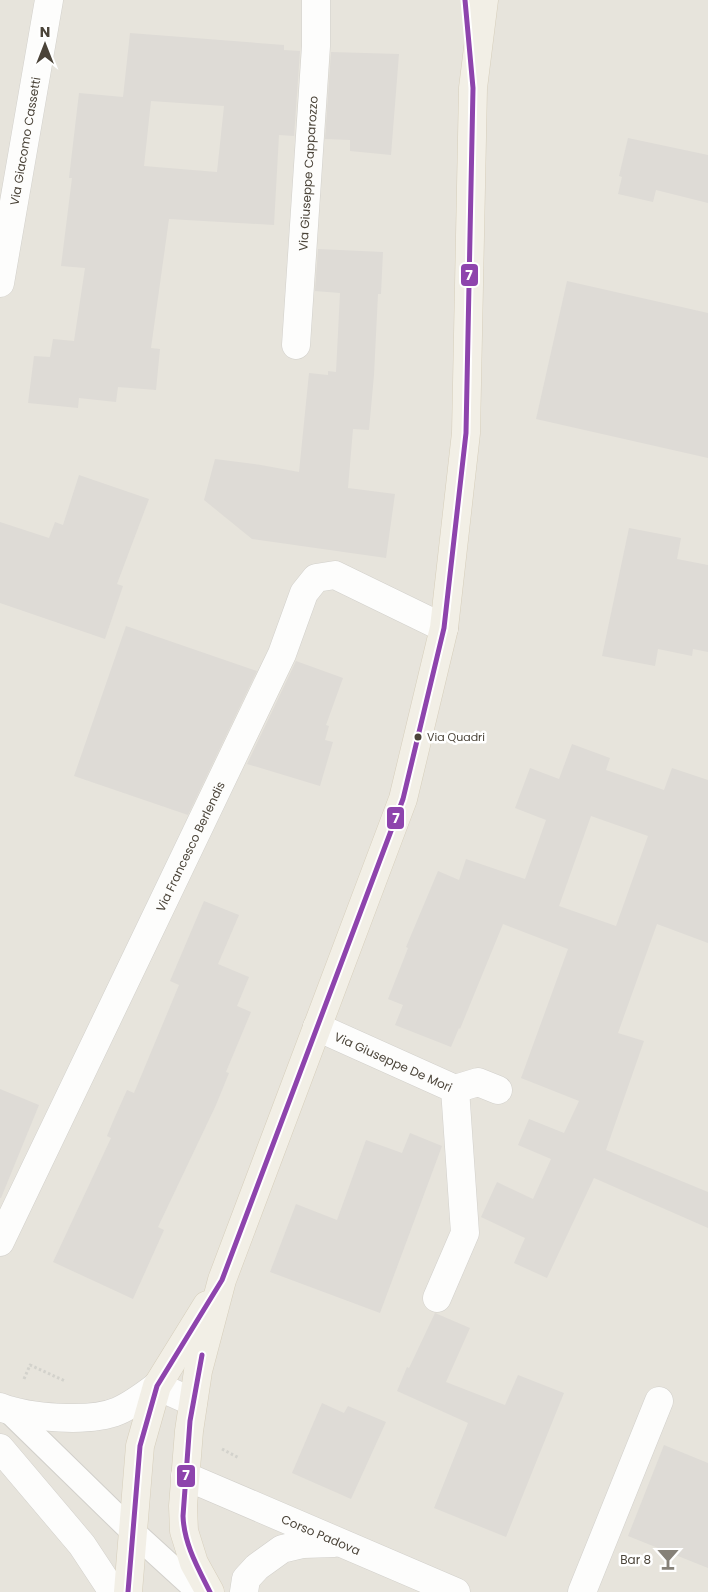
<svg xmlns="http://www.w3.org/2000/svg" width="708" height="1592" viewBox="0 0 708 1592" font-family="Poppins,sans-serif">
	<style>
		.residential { fill: #e7e4dc }
		.building { fill: #dedbd6; fill-rule: evenodd }
		.lines { fill: none; stroke-linecap: round; stroke-linejoin: round }
		.service-casing { stroke: #d2d0cb; stroke-width: 26 }
		.pedestrian-casing { stroke: #d2d0cb; stroke-width: 29 }
		.minor-casing { stroke: #d2d0cb; stroke-width: 29 }
		.tertiary-casing { stroke: #d2d0cb; stroke-width: 29 }
		.primary-casing { stroke: #d6cebb; stroke-width: 29 }
		.path { stroke: #d3d2cc; stroke-width: 3; stroke-dasharray: 2.5 2.5; stroke-linecap: butt }
		.service { stroke: #fdfdfc; stroke-width: 24 }
		.pedestrian { stroke: #fdfdfc; stroke-width: 28 }
		.minor { stroke: #fdfdfc; stroke-width: 28 }
		.tertiary { stroke: #fdfdfc; stroke-width: 28 }
		.primary { stroke: #f2efe6; stroke-width: 28 }
		.bus-1-casing { stroke: #fff; stroke-width: 9 }
		.bus-1 { stroke: #8e44ad; stroke-width: 5 }
		.bus-dot { fill: #4b4439; stroke: #fff; stroke-width: 2 }
		.labels { text-anchor: middle; dominant-baseline: central; stroke-width: 5; stroke-linejoin: round; paint-order: stroke }
		.bus-label { font-size: 11px; fill: #4b4439; stroke: #fff; text-anchor: start }
		.street-label { font-size: 12px; fill: #4b4439; stroke: #fff }
		.poi-label { font-size: 12px; fill: #4b4439; stroke: #fff; text-anchor: end }
		.line-badge { stroke: #fff; stroke-width: 2 }
		.badge-label { font-size: 14px; text-anchor: middle; font-weight: bold; fill: #fff }
	</style>
	<rect width="100%" height="100%" fill="#f4f2ee"/>
	<!-- residential -->
	<rect class="residential" x="0" y="0" width="708" height="1592"/>
	<!-- building -->
	<g class="building">
		<path d="M130,33L284,45V50L300,51L294,136L279,135L274,225L169,219L151,348L160,349L156,390L118,387L116,402L79,398L78,408L28,403L34,356L50,357L53,339L74,341L85,268L61,266L72,178H69L79,93L123,97ZM151,101L224,106L217,172L144,166Z"/>
		<polygon points="331,52 399,54 391,155 350,151 350,140 325,139"/>
		<polygon points="628,138 708,155 708,203 656,190 653,202 618,194 622,177 619,176"/>
		<polygon points="318,249 383,252 381,294 378,294 374,375 369,430 353,429 348,488 395,494 386,558 252,539 204,500 215,459 261,465 299,472 309,373 328,375 328,371 336,372 340,293 315,291"/>
		<polygon points="567,281 708,313 708,458 536,419"/>
		<polygon points="79,475 149,499 117,584 123,586 105,639 0,603 0,522 49,538 55,522 63,525"/>
		<polygon points="629,528 681,538 677,559 708,565 708,652 693,649 692,656 658,649 655,666 602,656"/>
		<polygon points="126,626 257,671 188,815 74,776"/>
		<polygon points="296,661 343,678 326,725 329,726 325,740 333,742 320,786 247,764"/>
		<path d="M572,744L610,758L606,770L664,790L672,768L708,780V943L657,924L618,1033L644,1041L606,1150L708,1192V1228L594,1178L547,1278L514,1263L525,1238L481,1217L497,1182L533,1199L551,1159L518,1145L529,1119L564,1133L579,1101L521,1078L568,949L503,924L460,1029L459,1028L451,1047L395,1025L403,1005L388,999L408,948L406,947L438,871L459,880L466,859L525,879L546,820L515,808L530,768L559,779ZM591,816L648,836L616,926L559,906Z"/>
		<polygon points="204,901 239,915 218,964 249,977 237,1006 251,1012 226,1072 229,1073 216,1105 158,1227 164,1230 133,1299 53,1262 111,1138 107,1136 114,1119 127,1090 134,1093 179,985 170,981"/>
		<polygon points="0,1089 39,1105 1,1198 0,1198"/>
		<polygon points="410,1133 442,1146 380,1313 270,1272 296,1204 337,1220 366,1140 402,1153"/>
		<polygon points="435,1313 470,1328 446,1382 505,1405 518,1375 564,1393 506,1537 434,1508 468,1423 397,1391 407,1367 409,1368"/>
		<polygon points="322,1403 344,1413 348,1406 386,1422 351,1499 292,1473"/>
		<polygon points="664,1445 708,1463 708,1568 628,1536"/>
	</g>
	<g class="lines">
		<defs>
			<polyline id="service" points="9,1411 132,1531 199,1592"/>
			<polyline id="pedestrian" points="157,1386 193,1402"/>
			<g id="minor">
				<path id="s1" d="M0,283L49,0"/>
				<path id="s2" d="M296,345L316,46V0"/>
				<path id="s3" d="M317,1027L455,1089L478,1082L498,1090"/>
				<path id="s4" d="M0,1242L282,654L304,593L316,578L335,575L444,628"/>
				<polyline points="437,1298 465,1233 455,1089"/>
				<path id="s5" d="M185,1476L456,1592"/>
				<polyline points="244,1592 246,1579 257,1567 282,1549 303,1544 334,1543"/>
				<polyline points="582,1592 659,1401"/>
			</g>
			<g id="tertiary">
				<path d="M0,1407C28,1418 90,1423 118,1411C132,1405 145,1395 157,1386"/>
				<polyline points="0,1448 82,1545 113,1592"/>
			</g>
			<g id="primary">
				<polyline points="128,1592 140,1446 157,1386 207,1305"/>
				<polyline points="210,1592 194,1563 184,1531 183,1506 189,1431 198,1371 222,1280 403,799 444,628 466,433 473,88 484,0"/>
			</g>
		</defs>
		<!-- service casing -->
		<use href="#service" class="service-casing"/>
		<!-- pedestrian casing -->
		<use href="#pedestrian" class="pedestrian-casing"/>
		<!-- minor casing -->
		<use href="#minor" class="minor-casing"/>
		<!-- tertiary casing -->
		<use href="#tertiary" class="tertiary-casing"/>
		<!-- primary casing -->
		<use href="#primary" class="primary-casing"/>
		<!-- path -->
		<g class="path">
			<polyline points="24,1379 30,1365 65,1381"/>
			<polyline points="222,1449 239,1458"/>
		</g>
		<!-- service -->
		<use href="#service" class="service"/>
		<!-- pedestrian -->
		<use href="#pedestrian" class="pedestrian"/>
		<!-- minor -->
		<use href="#minor" class="minor"/>
		<!-- tertiary -->
		<use href="#tertiary" class="tertiary"/>
		<!-- primary -->
		<use href="#primary" class="primary"/>
		<defs>
			<g id="bus-1">
				<path d="M202,1355L190,1421L183,1516C184,1544 198,1568 210,1592"/>
				<polyline points="128,1592 140,1446 157,1386 222,1280 403,799 444,628 466,433 473,88 465,0"/>
			</g>
		</defs>
		<!-- bus-1 casing -->
		<use href="#bus-1" class="bus-1-casing"/>
		<!-- bus-1 -->
		<use href="#bus-1" class="bus-1"/>
	</g>
	<!-- icons -->
	<defs>
		<symbol id="bar-bare" viewBox="-9 -9 18 18"><path d="M-6-5H6L.8 .8V4.5H3.5V6h-7V4.5H-.8V.8Z" fill="#868178" stroke="#fff" stroke-width="2.5" paint-order="stroke"/></symbol>
	</defs>
	<g fill-rule="evenodd">
		<use href="#bar-bare" x="652" y="1543" width="32" height="32"/>
	</g>
	<!-- markers -->
	<circle class="bus-dot" cx="418" cy="737" r="4.5"/>
	<g class="labels">
		<!-- bus labels -->
		<g class="bus-label">
			<text x="427" y="737">Via Quadri</text>
		</g>
		<!-- street labels -->
		<g class="street-label">
			<text stroke="none"><textPath href="#s1" startOffset="144">Via Giacomo Cassetti</textPath></text>
			<text stroke="none"><textPath href="#s2" startOffset="172">Via Giuseppe Capparozzo</textPath></text>
			<text stroke="none"><textPath href="#s4" startOffset="439">Via Francesco Berlendis</textPath></text>
			<text stroke="none"><textPath href="#s3" startOffset="84">Via Giuseppe De Mori</textPath></text>
			<text stroke="none"><textPath href="#s5" startOffset="148">Corso Padova</textPath></text>
		</g>
		<!-- poi labels -->
		<g class="poi-label">
			<text x="651" y="1559">Bar 8</text>
		</g>
	</g>
	<g class="line-badge">
		<rect x="460" y="263" width="19" height="24" rx="5" fill="#8e44ad"/>
		<rect x="386" y="806" width="19" height="24" rx="5" fill="#8e44ad"/>
		<rect x="176" y="1464" width="20" height="24" rx="5" fill="#8e44ad"/>
	</g>
	<g class="badge-label">
		<text x="469" y="280">7</text>
		<text x="396" y="823">7</text>
		<text x="186" y="1480">7</text>
	</g>
	<!-- north arrow -->
	<g transform="translate(45 45)" stroke="#ffffff" stroke-width="4" paint-order="stroke">
	<path d="M0-4L9 19L0 12L-9 19Z" fill="#4b4439"/>
	<text y="-8" font-size="14" font-weight="bold" text-anchor="middle" fill="#4b4439">N</text>
	</g>
</svg>
